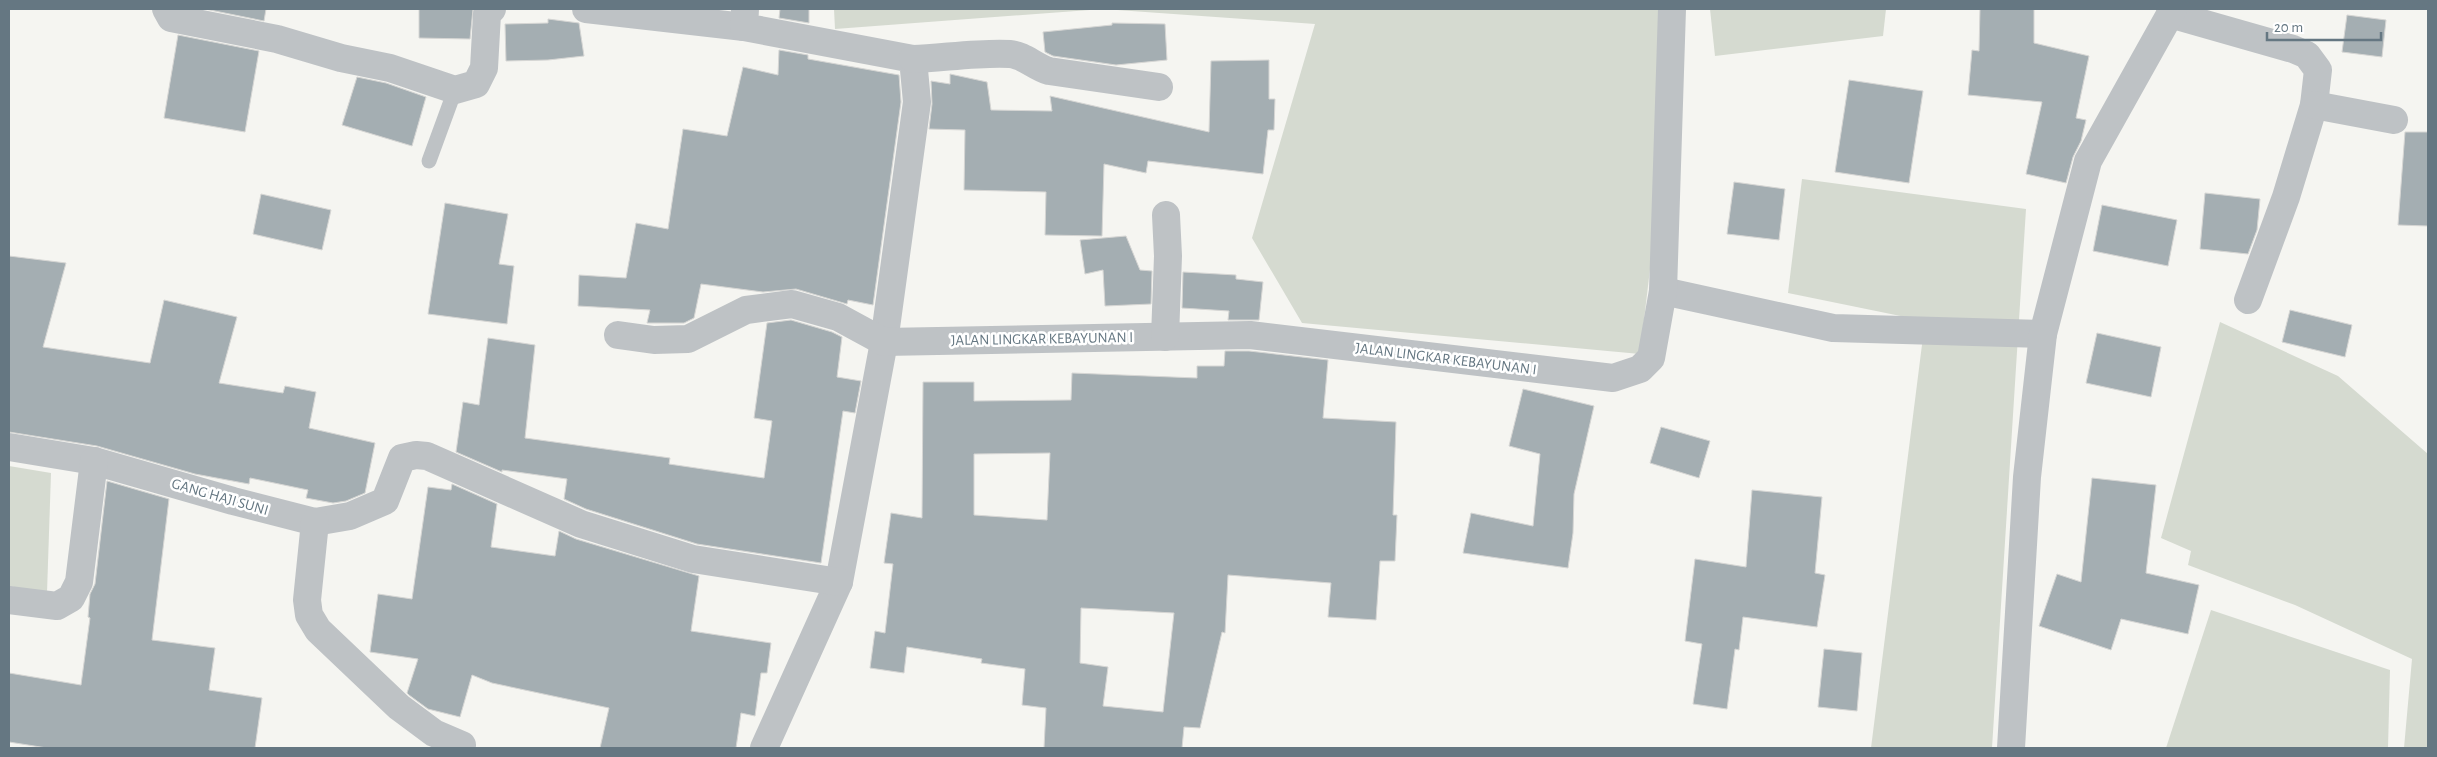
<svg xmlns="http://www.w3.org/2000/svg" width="2437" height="757" viewBox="0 0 2437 757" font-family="'Alegreya Sans',sans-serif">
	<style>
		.green { fill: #d5dad0 }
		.building { fill: #a4aeb2; stroke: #d6d6d4; fill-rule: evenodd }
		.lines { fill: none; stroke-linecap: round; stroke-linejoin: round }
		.service { stroke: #bec2c5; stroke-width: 15 }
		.minor { stroke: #bec2c5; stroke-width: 28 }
		.labels { text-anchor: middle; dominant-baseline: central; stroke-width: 5; stroke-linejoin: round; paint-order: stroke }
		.street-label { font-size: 15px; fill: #657782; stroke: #fff }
	</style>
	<rect width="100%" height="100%" fill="#f5f5f1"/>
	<!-- green -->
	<g class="green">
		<polygon points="834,9 1663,9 1666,133 1640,354 1302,323 1252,238 1315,24 1103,9 835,29"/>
		<polygon points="1710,9 1886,9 1883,36 1715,56"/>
		<polygon points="1802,179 2026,209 1992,748 1871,748 1925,321 1788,293"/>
		<polygon points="2220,322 2338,376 2428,454 2428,748 2404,748 2412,659 2295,605 2188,565 2191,551 2161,538"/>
		<polygon points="9,466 51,473 47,593 9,586"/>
		<polygon points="2211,610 2390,670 2388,748 2166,748"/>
	</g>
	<!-- building -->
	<g class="building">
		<polygon points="205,9 266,9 264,21"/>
		<polygon points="419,9 473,9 470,39 419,38"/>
		<polygon points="780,9 809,9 809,23 779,18"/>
		<polygon points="1980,9 2034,9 2034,43 2089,56 2076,118 2086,120 2081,141 2073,157 2066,183 2026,174 2042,102 1968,95 1972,50 1979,51"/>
		<polygon points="2347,15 2386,20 2382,57 2342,52"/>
		<polygon points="548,19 579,23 584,56 548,60 506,61 505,24 548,23"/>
		<polygon points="1112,23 1165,24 1167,60 1116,65 1053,56 1045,52 1043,32 1112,25"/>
		<polygon points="178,35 259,51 245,132 164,118"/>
		<polygon points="779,50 808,55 808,59 899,75 901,102 873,305 848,300 847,304 796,289 763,292 701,284 694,318 684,323 647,323 650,310 578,306 579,275 626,278 636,223 668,229 683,129 727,136 743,67 778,75"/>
		<polygon points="1269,60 1269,99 1275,99 1274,130 1268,130 1263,174 1148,161 1146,173 1104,164 1102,236 1045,235 1046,192 964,190 965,130 929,129 932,104 931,81 950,84 950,74 987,82 991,110 1052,111 1050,96 1209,132 1211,61"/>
		<polygon points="357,77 386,83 426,97 412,146 342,125"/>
		<polygon points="1849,80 1923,91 1909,183 1835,172"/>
		<polygon points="2405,132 2428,132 2428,226 2398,225"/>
		<polygon points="1734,182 1785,189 1779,240 1727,234"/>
		<polygon points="2205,193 2260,199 2257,230 2248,254 2200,249"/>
		<polygon points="261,194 331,210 322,250 253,234"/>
		<polygon points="445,203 508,214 499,264 514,266 507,324 428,314"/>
		<polygon points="2102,205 2177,220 2168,266 2093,251"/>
		<polygon points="1126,236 1140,270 1152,271 1151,304 1105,306 1103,270 1085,274 1080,240"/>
		<polygon points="9,256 66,263 43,347 150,363 164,300 237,317 219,383 283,393 285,386 316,392 309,428 375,443 365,493 346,501 333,503 306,498 308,490 250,478 249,484 195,474 97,446 9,432"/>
		<polygon points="1183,272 1236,275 1236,279 1263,282 1259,320 1228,320 1229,311 1182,308"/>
		<polygon points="2290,310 2352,325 2345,357 2282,342"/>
		<polygon points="791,320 832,332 842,337 837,377 861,381 855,413 843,411 821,563 697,544 586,509 564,499 567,479 502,470 502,472 456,452 463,402 479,405 488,338 535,345 525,438 670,458 669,464 764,478 772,421 754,418 767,323"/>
		<polygon points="2097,333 2161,347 2151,397 2086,383"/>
		<path d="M1225,351H1249L1328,360L1323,418L1396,422L1393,515H1397L1395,561H1380L1376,620L1328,617L1331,583L1228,575L1225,633L1222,632L1200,728L1184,727L1182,748H1044L1046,708L1022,705L1025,669L981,663L982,659L907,647L904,673L870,668L875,631L885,633L893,564L884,563L891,513L922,518L923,382H974V401L1071,400L1072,373L1197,378V366H1224ZM1050,453L1047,520L974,515V454ZM1081,608L1174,613L1163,712L1103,706L1108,667L1080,663Z"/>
		<polygon points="1523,389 1594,406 1574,494 1573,533 1568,568 1463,553 1471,513 1533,526 1540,454 1509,446"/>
		<polygon points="1661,427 1710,441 1699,478 1650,463"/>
		<polygon points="2092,478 2156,485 2146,573 2199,585 2188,634 2121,619 2111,650 2039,626 2057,574 2081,582"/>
		<polygon points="107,481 169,499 152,640 215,648 209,690 262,698 255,748 47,748 9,742 9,673 81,685 90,618 88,617 90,594 95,584"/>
		<polygon points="452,484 497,504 491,547 555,556 559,531 576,539 699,576 691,631 771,643 767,673 761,673 755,716 741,713 736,748 600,748 609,708 492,683 472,675 460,717 428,709 409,695 407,693 418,659 370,652 378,594 412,599 428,487 451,490"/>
		<polygon points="1752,490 1822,497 1815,573 1825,575 1817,627 1743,617 1739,650 1735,649 1727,709 1693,704 1702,644 1685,641 1695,559 1746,567"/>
		<polygon points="1824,649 1862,653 1857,711 1818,707"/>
	</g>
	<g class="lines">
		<!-- service -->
		<polyline class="service" points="429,161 455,90"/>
		<!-- minor -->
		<g class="minor">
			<polyline points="166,9 171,18 277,39 341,58 390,68 455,90 476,84 484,68 487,14 492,9"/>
			<polyline points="586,9 744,27"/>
			<polyline points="745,9 744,27 913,59 917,102 884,342 839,582 764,748"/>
			<polyline points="2170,14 2293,49 2307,55 2318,70 2314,105 2286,197 2248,300"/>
			<path d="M913,59C942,58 982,52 1010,54C1024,55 1035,67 1049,71L1159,87"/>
			<polyline points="2314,105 2394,120"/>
			<polyline points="1663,291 1833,328 2043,334"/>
			<polyline points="618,335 654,340 688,339 746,310 792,304 838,317 884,342 1250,335 1613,378 1640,369 1651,358 1663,291 1672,9"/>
			<polyline points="1165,337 1168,256 1166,215"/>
			<polyline points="9,447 94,461 233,501 315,522 350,516 385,501 402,458 416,455 427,456 581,524 693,559 839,582"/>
			<polyline points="315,522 307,600 309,615 318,630 399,707 434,733 462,745"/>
			<polyline points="9,600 57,606 71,598 79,582 94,461"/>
			<polyline points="2011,748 2027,477 2043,334 2088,161 2173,9"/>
		</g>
	</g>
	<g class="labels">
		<!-- street labels -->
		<g class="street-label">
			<text transform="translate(1042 339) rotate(-1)">JALAN LINGKAR KEBAYUNAN I</text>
			<text transform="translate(1446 359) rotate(7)">JALAN LINGKAR KEBAYUNAN I</text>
			<text transform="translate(220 497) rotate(16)">GANG HAJI SUNI</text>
		</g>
	</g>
	<!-- border -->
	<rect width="2437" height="757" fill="none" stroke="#657782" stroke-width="20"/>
	<!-- scale -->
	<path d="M2267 32v8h114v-8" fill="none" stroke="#657782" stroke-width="2.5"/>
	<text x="2274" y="32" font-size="15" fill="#657782" stroke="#ffffff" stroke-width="4" paint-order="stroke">20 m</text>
</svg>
